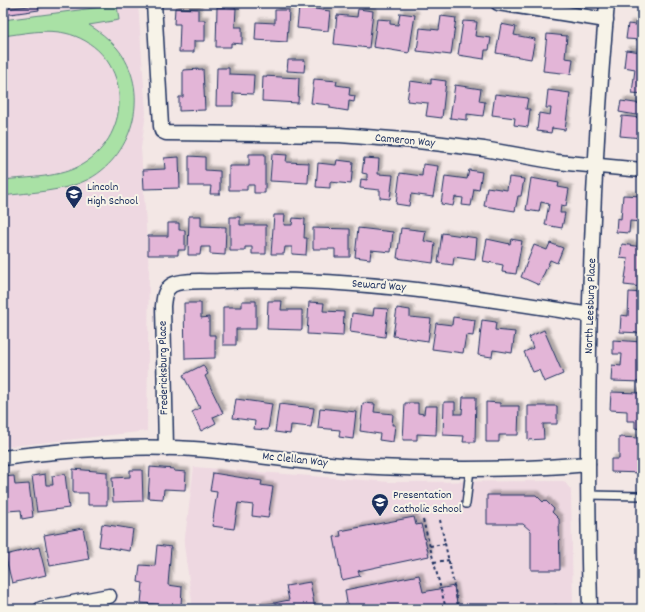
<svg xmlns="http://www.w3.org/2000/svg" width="645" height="612" viewBox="0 0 645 612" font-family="Dekko,sans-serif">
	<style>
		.built { fill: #eed8e1 }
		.green { fill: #a9e1a5; stroke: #628882 }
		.building { fill: #e3b5d7; stroke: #1b2f5e; filter: url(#shadow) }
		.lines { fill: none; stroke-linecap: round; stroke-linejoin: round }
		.service-casing { stroke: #1b2f5e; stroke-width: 10 }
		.minor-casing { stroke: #1b2f5e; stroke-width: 17 }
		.path { stroke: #1b2f5e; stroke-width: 2; stroke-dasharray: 3 3; stroke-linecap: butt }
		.service { stroke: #f7f3e8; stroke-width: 7 }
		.minor { stroke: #f7f3e8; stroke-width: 14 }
		.labels { text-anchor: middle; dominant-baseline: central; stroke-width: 4; stroke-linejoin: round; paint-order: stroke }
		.street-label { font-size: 12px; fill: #1b2f5e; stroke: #f7f3e8 }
		.poi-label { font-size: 12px; fill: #1b2f5e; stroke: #f7f3e8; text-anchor: start }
	</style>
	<defs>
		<filter id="shadow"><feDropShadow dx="3.5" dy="-3.5" stdDeviation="1" flood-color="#0004"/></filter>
	</defs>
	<rect width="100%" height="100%" fill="#f3e7e5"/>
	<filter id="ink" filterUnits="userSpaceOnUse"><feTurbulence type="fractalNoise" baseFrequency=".025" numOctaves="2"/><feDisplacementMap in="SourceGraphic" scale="8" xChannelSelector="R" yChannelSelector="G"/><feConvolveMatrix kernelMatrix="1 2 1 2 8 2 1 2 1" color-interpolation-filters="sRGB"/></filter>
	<g filter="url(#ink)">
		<!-- built -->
		<g class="built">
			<polygon points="3,3 138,3 146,113 141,148 149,271 147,431 3,447"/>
			<polygon points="194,467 390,482 564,481 571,490 573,609 193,609 184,545"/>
		</g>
		<!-- green -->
		<path class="green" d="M117,5L119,20L89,25C99,31 109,39 117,48C151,89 135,154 89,179C64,192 31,192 3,196V180C28,177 61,178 83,164C133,134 132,58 75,36C51,27 27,33 3,36V20Z"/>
		<!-- building -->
		<g class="building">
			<polygon points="639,3 642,3 642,40 626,39 628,24 636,25"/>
			<polygon points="38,5 39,10 3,15 3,9"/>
			<polygon points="217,7 236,8 235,27 242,27 242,44 231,43 231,47 216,47"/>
			<polygon points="299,7 330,11 328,31 297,28"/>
			<polygon points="175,8 198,9 198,20 205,20 205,41 194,41 194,52 179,52 180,24 174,24"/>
			<polygon points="358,9 373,11 369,48 334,44 337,15 357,17"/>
			<polygon points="275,10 289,10 287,42 255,40 256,22 275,23"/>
			<polygon points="400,13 415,15 409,53 373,47 377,19 390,20 390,24 398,25"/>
			<polygon points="441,16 456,18 451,55 417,51 420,28 439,30"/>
			<polygon points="463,21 477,22 475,36 491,38 489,50 485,50 484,59 458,55"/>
			<polygon points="501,24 516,27 514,35 535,39 531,59 496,53"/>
			<polygon points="547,34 567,36 565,58 573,59 571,74 543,71"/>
			<polygon points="626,50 642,52 642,94 632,93 635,69 624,67"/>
			<polygon points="288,60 305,60 304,72 287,71"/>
			<polygon points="217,68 229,68 229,74 254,75 253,94 233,93 233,106 216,106"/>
			<polygon points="203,69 205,110 179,111 179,97 183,97 183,70"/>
			<polygon points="263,76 299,78 298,103 262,101"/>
			<polygon points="314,79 337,81 336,85 350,87 349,95 355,96 354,102 349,101 348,111 330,108 330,105 311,103"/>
			<polygon points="431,79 446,81 442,118 426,116 428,103 407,101 410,81 431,84"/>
			<polygon points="455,85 481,89 479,101 485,102 483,116 467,114 467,120 450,118"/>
			<polygon points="548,90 570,93 565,130 552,128 551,133 537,131 539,113 550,115 551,108 546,108"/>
			<polygon points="495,94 528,98 526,109 530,109 528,127 514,125 515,118 492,115"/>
			<polygon points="621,101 642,104 642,116 619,112"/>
			<polygon points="622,116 642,118 642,138 620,136"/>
			<polygon points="249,154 265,154 265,193 254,193 254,185 247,185 247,190 229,190 229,166 249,166"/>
			<polygon points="272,154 287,155 286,162 309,163 308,183 270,181"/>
			<polygon points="189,156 205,157 205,170 220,171 220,194 210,194 211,186 189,186"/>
			<polygon points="179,157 180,188 144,189 143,170 165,169 164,158"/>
			<polygon points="364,158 379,159 378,174 393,175 390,199 380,198 380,190 360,188 361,179 367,180 367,174 362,173"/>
			<polygon points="337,160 353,162 351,184 330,182 330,188 316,187 318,163 336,165"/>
			<polygon points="423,164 438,166 433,197 411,194 409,206 396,204 400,173 422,176"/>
			<polygon points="469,170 482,172 479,190 474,189 471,206 462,205 463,198 455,197 453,206 441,204 445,176 467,179"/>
			<polygon points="509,177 524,179 521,196 518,196 515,211 484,206 487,187 507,190"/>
			<polygon points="531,178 559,183 558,187 569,189 566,206 561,205 560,213 565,213 562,228 545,225 549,204 541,202 539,212 526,210"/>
			<polygon points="623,195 642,196 642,225 641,222 630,221 629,233 616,232 617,218 621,219"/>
			<polygon points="274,215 285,215 284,225 292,225 293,218 305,219 304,238 307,238 306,255 292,254 292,247 285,247 284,254 271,254"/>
			<polygon points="189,216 201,216 201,226 226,227 225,255 210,254 210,247 201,247 200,255 188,255"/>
			<polygon points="230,217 240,217 240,225 266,225 266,254 252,254 252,247 245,247 245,251 230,251"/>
			<polygon points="168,223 179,223 179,230 185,230 185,250 178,250 178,255 148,255 148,236 168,236"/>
			<polygon points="313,228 350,229 350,257 335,257 335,249 313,249"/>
			<polygon points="358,228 393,232 391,252 371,250 370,259 355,257"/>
			<polygon points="401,228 426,231 424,241 435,243 433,263 397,258"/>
			<polygon points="442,233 477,238 475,260 454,257 453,265 438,263"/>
			<polygon points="487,239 510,244 511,239 522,241 516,274 502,272 503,265 483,261"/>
			<polygon points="550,243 563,248 557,263 550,260 539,285 521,277 534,245 547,250"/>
			<polygon points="622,244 642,247 642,287 624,285 628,259 620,258"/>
			<polygon points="629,292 642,293 642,333 620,332 621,315 628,316"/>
			<polygon points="242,301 256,301 256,329 236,329 236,345 223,345 223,307 242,307"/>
			<polygon points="268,301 282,301 281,310 302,310 302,330 267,329"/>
			<polygon points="309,302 324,303 323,311 344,312 343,336 307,334"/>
			<polygon points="184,303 201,303 201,318 209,317 209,335 215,335 215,358 185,359"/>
			<polygon points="374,308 388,309 385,337 350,332 352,313 373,316"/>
			<polygon points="397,308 410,310 410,317 431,319 428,341 393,336"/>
			<polygon points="453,317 475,320 473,336 466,335 463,353 432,349 436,323 452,325"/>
			<polygon points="482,320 496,322 495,330 515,332 512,353 493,350 492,357 478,355"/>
			<polygon points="544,330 563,374 544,382 539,370 533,372 524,352 533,348 529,337"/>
			<polygon points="613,340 642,342 642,382 611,381 612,365 621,366 622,354 613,354"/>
			<polygon points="203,365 208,374 205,376 223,413 213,417 216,423 201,431 192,412 200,408 183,375"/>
			<polygon points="611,392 639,393 639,403 642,403 642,429 635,428 635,421 627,421 627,411 610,410"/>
			<polygon points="463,397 476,397 475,442 463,442 464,436 443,435 444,402 455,402 455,414 462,414"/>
			<polygon points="236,399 272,404 268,430 254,429 255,421 233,418"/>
			<polygon points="486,402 500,403 500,406 519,406 518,435 499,435 499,442 486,442"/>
			<polygon points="363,403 375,404 374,412 393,414 392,425 395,425 393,442 379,440 380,434 360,431"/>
			<polygon points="405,403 418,403 418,413 424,414 425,406 437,406 436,435 417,434 417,440 403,440"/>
			<polygon points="279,404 314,408 311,427 291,425 290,434 275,432"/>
			<polygon points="528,406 557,406 557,424 543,424 544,439 528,440"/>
			<polygon points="320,408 356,412 353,439 339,437 340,430 318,428"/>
			<polygon points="619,437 638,438 638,448 642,448 642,473 611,472 611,459 619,459"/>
			<polygon points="150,467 174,469 174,471 186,472 185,490 164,489 163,499 148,498"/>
			<polygon points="73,469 107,472 107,505 88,505 88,493 73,493"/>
			<polygon points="130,470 142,470 143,501 113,502 112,478 130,477"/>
			<polygon points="213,473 262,481 261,485 273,487 268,518 252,516 253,505 238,503 234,529 212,526 217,492 210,491"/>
			<polygon points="45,474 46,485 53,485 52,476 65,474 69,508 37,512 32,476"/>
			<polygon points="14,476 15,485 29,484 33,517 22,519 21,510 7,511 6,501 3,501 3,477"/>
			<polygon points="487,495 536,495 543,502 545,500 554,509 552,512 559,519 560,570 531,570 531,531 523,524 487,524"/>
			<polygon points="414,517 416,525 421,524 429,556 358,571 360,576 342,580 334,537 341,536 340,531"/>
			<polygon points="102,524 133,529 130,551 99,546"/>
			<polygon points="83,528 89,559 50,566 44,535"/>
			<polygon points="157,545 171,547 168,585 182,587 181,606 141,603 143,583 138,582 140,565 155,566"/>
			<polygon points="39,547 46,575 12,583 5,555"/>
			<polygon points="419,575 423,592 454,586 458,609 348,609 345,590"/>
			<polygon points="310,582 315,609 244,609 289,600 286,586"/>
		</g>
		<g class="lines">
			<defs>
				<g id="service">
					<polyline points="588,495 642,496"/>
					<polyline points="466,504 470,469"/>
				</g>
				<g id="minor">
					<polyline points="154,3 161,126 162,131 166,133 340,135 418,141 484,149 557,162 642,170"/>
					<polyline points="498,3 606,20"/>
					<path d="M166,448L163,306C164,298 164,290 172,285C182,279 208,282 220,281C344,276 467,295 590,315"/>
					<path d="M3,458C71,449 139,444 208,450C257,455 306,463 355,466C433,470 510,471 588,464"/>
					<polyline points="41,609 109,596"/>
					<path d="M590,609C585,407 589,204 607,3"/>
				</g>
			</defs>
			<!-- service casing -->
			<use href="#service" class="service-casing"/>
			<!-- minor casing -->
			<use href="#minor" class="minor-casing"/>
			<!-- path -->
			<g class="path">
				<polyline points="423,520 446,609"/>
				<polyline points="440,520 459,609"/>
				<polyline points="430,546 445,544"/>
				<polyline points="434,562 449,560"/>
				<polyline points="536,609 557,605"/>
			</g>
			<!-- service -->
			<use href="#service" class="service"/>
			<!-- minor -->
			<use href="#minor" class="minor"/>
		</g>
	</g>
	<!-- icons -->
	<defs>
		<symbol id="school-pin" viewBox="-11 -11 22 30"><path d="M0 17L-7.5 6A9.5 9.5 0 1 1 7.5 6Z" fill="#1b2f5e" stroke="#f7f3e8"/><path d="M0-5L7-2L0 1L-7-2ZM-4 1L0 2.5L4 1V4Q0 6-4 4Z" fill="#fff"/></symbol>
	</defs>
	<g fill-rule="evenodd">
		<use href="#school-pin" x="64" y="184" width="20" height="27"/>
		<use href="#school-pin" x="370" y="492" width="20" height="27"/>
	</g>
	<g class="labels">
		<!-- street labels -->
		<g class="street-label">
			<text transform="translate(405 141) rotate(5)">Cameron Way</text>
			<text transform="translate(379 286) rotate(4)">Seward Way</text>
			<text transform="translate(591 306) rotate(-88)">North Leesburg Place</text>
			<text transform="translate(164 368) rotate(-91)">Fredericksburg Place</text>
			<text transform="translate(295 460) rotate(6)">Mc Clellan Way</text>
		</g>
		<!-- poi labels -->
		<g class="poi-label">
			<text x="87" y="187">Lincoln<tspan x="87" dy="14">High School</tspan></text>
			<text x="393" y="495">Presentation<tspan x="393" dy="14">Catholic School</tspan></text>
		</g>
	</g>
	<!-- margin -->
	<rect width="645" height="612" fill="none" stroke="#f7f3e8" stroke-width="16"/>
	<rect x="8" y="8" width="629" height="596" fill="none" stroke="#1b2f5e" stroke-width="1.5" filter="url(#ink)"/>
</svg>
